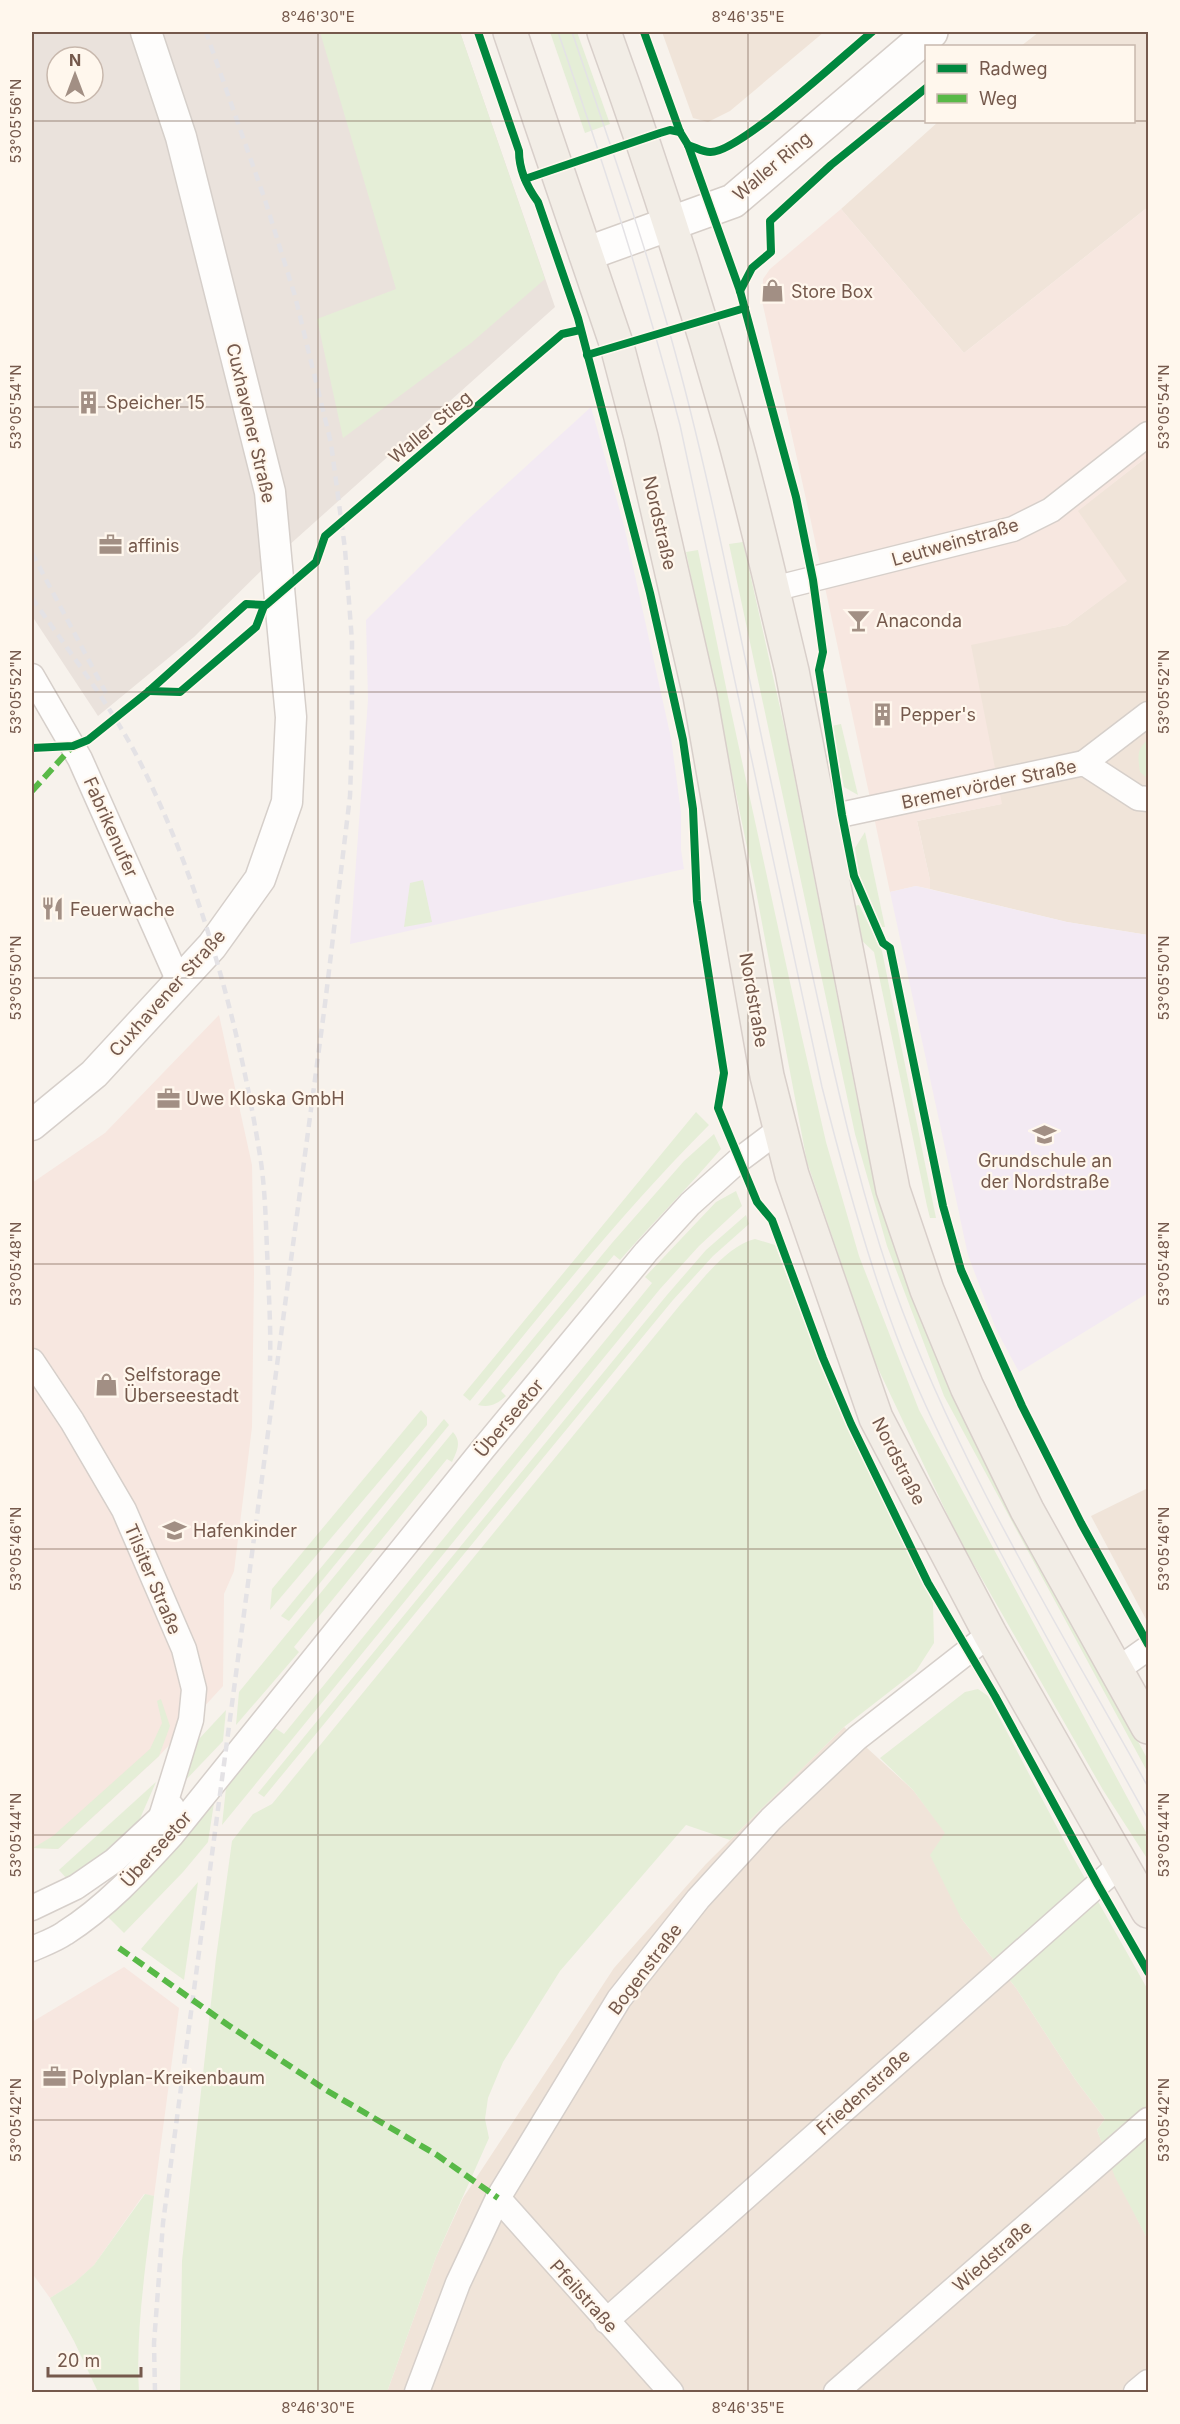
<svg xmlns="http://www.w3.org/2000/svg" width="1180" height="2424" viewBox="0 0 1180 2424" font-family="Inter,sans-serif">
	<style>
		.residential { fill: #f0e4d9 }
		.commercial { fill: #f7e7e0 }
		.industrial { fill: #eae2dc; fill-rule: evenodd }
		.education { fill: #f3eaf3 }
		.green { fill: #e5eed7 }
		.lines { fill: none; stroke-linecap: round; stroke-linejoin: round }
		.minor-casing { stroke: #d6cfca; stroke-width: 27 }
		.tertiary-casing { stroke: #d6cfca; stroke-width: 33 }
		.secondary-casing { stroke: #d6cec8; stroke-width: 36 }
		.primary-casing { stroke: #d8cfca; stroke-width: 36 }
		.minor { stroke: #fefdfc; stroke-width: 24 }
		.tertiary { stroke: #fefdfc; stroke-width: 30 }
		.secondary { stroke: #fefdfc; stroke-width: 33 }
		.primary { stroke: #f2ede6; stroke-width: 33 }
		.tram { stroke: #e4e2e5; stroke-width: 1.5 }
		.rail { stroke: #e4e2e5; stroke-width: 4.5; stroke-dasharray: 9 6; stroke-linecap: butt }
		.quiet { stroke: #58b947; stroke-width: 6; stroke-dasharray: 12 6; stroke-linecap: butt }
		.cycleway-casing { stroke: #fff7ed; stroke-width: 11 }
		.cycleway { stroke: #00873e; stroke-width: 8 }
		.ticks { fill: none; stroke: #75594c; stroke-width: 1.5; stroke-opacity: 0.45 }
		.labels { text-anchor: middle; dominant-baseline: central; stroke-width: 4.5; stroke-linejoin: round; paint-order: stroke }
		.street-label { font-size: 18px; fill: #75594c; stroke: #fff7ed }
		.poi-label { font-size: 18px; fill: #75594c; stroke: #fff7ed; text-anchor: start }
		.neatline { fill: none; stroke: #75594c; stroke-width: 2 }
		.ticks-label { font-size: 15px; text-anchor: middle; fill: #75594c }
	</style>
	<rect width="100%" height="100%" fill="#f7f2ec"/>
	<!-- residential -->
	<g class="residential">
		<polygon points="662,32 824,32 730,111 708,122 693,118"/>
		<polygon points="1039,32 1148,32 1148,207 964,353 841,209 938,122 1134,122 1134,46 1021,46"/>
		<polygon points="1148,456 1148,935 1067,922 930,889 930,880 917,821 1001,804 970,644 1067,625 1126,581 1077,511"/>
		<polygon points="1148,1488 1148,1623 1091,1516"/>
		<polygon points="844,1727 913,1790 946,1833 961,1918 1016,1988 1075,2079 1105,2119 1097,2130 1116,2177 1148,2240 1148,2392 387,2392 436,2257 463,2198 614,1968 706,1864"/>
	</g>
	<!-- commercial -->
	<g class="commercial">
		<polygon points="1148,207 1148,456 1078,511 1127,581 1067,625 971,645 1002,804 917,821 930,880 930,889 916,886 890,892 810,517 762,301 763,279 770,269 841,209 964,353"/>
		<polygon points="219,1015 252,1165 254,1273 252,1427 234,1571 224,1594 223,1686 159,1756 58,1849 33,1848 32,1183 105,1133"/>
		<polygon points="124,1967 179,2008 154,2196 144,2194 94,2265 74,2283 50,2298 32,2273 32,2022"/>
	</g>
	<!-- industrial -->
	<path class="industrial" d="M32,32H460L555,307L268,564L194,637L98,716L32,616ZM57,57H93V93H57Z"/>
	<!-- education -->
	<g class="education">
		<polygon points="591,407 624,526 671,738 681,812 681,850 684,869 350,944 368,700 366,620 466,521"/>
		<polygon points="916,886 1067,922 1148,935 1148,1293 1019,1372 996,1329 968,1255 890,892"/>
	</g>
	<!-- green -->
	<g class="green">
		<polygon points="320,32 460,32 545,279 471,343 343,438 317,319 396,289"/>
		<polygon points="550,32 577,32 610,124 585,133"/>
		<polygon points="743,542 787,739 864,1135 891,1237 927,1335 962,1415 1148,1760 1148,1773 944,1396 887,1246 855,1134 729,544"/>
		<polygon points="698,550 728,697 801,1033 826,1142 859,1256 919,1410 1148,1836 1148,1860 1103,1790 958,1537 874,1360 807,1162 755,886 686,552"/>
		<polygon points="841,724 858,795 844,787 832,726"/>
		<path d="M1148,740V779L1140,772C1138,758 1136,749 1148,740Z"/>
		<polygon points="865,832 885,927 879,927 861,886 855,848"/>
		<polygon points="423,880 432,922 404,927 410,883"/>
		<polygon points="859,905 882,951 936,1218 930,1218 927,1206 874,952 858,937 853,906"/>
		<path d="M696,1112L709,1125C623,1211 547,1307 470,1401L463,1395Z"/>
		<path d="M714,1134L721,1149C689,1187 653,1222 620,1260L614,1255L501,1391L506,1396C497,1404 490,1408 478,1405L612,1243L684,1161Z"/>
		<polygon points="736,1191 742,1206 699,1246 660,1289 222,1825 226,1788 275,1728 284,1734 652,1283 645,1277 716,1202"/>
		<polygon points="746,1215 749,1224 713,1256 673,1300 264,1797 258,1793 667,1295 706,1250"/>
		<path d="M755,1239L775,1245L832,1394L921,1574L933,1603L934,1643L916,1671L844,1727L730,1840L686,1825L560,1971L503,2062L488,2098L485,2119L489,2138L436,2257L387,2392H180L182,2261L216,1958L232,1841L253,1814L272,1804L680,1305C699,1284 727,1245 755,1239Z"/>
		<polygon points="421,1410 427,1417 427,1425 270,1610 272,1589"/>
		<polygon points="444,1419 449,1425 289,1621 281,1616"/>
		<path d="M453,1432C462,1442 457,1451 452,1462L447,1459L294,1647L299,1652L236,1725L239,1692Z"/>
		<polygon points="978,1689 988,1696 1069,1850 1148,1990 1148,2240 1115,2177 1097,2130 1105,2119 1075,2079 1016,1988 961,1918 930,1855 945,1833 913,1790 880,1758 965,1692"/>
		<polygon points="161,1699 170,1726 159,1756 58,1849 33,1848 53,1836 150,1749 162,1723 157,1701"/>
		<polygon points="226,1710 223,1741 180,1786 199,1739"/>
		<polygon points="156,1782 135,1830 91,1866 68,1880 59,1870"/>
		<polygon points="214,1803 208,1842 183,1872 124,1933 106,1915 163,1860"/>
		<polygon points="198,1882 184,1980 141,1949"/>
		<path d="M145,2194L154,2196C147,2257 135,2331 139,2392H98L74,2341L50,2298L74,2283L94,2265Z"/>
	</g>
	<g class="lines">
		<defs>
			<g id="minor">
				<polyline points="773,589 1013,529 1051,510 1148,434"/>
				<polyline points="32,676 80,759 180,984"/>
				<polyline points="1084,763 1148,714"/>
				<polyline points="821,819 1084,763 1138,798 1148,799"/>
				<polyline points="32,1361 72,1421 124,1510 184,1649 194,1689 191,1720 161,1817"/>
				<polyline points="1117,1670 1148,1648"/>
				<polyline points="32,1908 76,1887 115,1860 172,1807"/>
				<path d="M32,1949C43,1944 55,1940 65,1933C106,1907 139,1871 171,1836L483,1449L646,1252L690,1204L739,1160L779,1130"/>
				<polyline points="498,2198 671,2392"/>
				<polyline points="606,2321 1121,1864"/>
				<polyline points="417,2392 458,2283 498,2198 619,1999 698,1899 771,1819 857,1738 990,1634"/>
				<polyline points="836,2392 1148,2120"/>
				<polyline points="1136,2392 1148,2382"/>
			</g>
			<polyline id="tertiary" points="32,1125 94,1074 212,946 260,879 287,802 291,717 270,492 181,137 146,32"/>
			<polyline id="secondary" points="586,254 733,201 931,32"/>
			<g id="primary">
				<polyline points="510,32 617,346 641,437 700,696 767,1076 792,1175 876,1418 990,1634 1148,1911"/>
				<path d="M604,32C652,164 695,298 733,433C755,512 773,592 792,671L893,1190L927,1290L967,1387L1027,1510L1148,1727"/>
			</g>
		</defs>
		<!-- minor casing -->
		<use href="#minor" class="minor-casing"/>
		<!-- tertiary casing -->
		<use href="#tertiary" class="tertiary-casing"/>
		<!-- secondary casing -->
		<use href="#secondary" class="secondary-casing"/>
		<!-- primary casing -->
		<use href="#primary" class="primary-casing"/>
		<!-- minor -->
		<use href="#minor" class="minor"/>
		<!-- tertiary -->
		<use href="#tertiary" class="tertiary"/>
		<!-- secondary -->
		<use href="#secondary" class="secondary"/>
		<!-- primary -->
		<use href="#primary" class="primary"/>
		<!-- tram -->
		<g class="tram">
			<path d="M558,32C603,161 645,292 680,425L822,1087C842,1166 863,1244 891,1321C919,1399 958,1473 997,1546C1046,1638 1098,1729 1148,1819"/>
			<path d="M572,32C606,132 641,232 670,334C708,469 734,607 763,744C784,841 804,939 826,1036C845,1121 865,1206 894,1288C957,1464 1058,1625 1148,1787"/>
		</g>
		<!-- rail -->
		<g class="rail">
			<polyline points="32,553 106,693"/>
			<path d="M32,598C69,652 111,705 141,764C202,886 240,1028 261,1162C266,1198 266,1235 268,1271C269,1301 271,1331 270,1361"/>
			<polyline points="155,2392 154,2343 163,2223 325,1004 350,796 352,738 352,641 345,549 331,443 295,296 265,200 206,32"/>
		</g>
		<!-- quiet -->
		<g class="quiet">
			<polyline points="32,791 73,746"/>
			<polyline points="119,1948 228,2025 326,2090 437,2155 498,2198"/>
		</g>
		<defs>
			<g id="cycleway">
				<path d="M478,32L519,151C519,170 527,187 538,202L578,318L650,593L683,740L693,809L697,901L724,1073L718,1108L757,1202L772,1220L823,1358L851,1424L928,1583L995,1696L1098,1885L1148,1972"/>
				<polyline points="644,32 680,132 688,145 740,291 796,497 813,580 823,652 819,670 842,815 854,876 883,943 890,948 943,1206 961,1270 1022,1406 1081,1523 1148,1644"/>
				<path d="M688,145C695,147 703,152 710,152C738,154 846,53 872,32"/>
				<polyline points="525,179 660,133 670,130 680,132"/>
				<polyline points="740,291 752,268 771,252 770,221 831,165 926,88"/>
				<polyline points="587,355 745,308"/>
				<polyline points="149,691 180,692 256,627 264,606"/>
				<polyline points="32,748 73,746 88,740 149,691 246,604 266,605 316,562 325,536 562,334 580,330"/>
			</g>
		</defs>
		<!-- cycleway casing -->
		<use href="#cycleway" class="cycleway-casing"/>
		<!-- cycleway -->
		<use href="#cycleway" class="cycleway"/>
	</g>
	<!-- ticks -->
	<path class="ticks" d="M318,32V2392M748,32V2392M32,121H926M1134,121H1148M32,407H1148M32,692H1148M32,978H1148M32,1264H1148M32,1549H1148M32,1835H1148M32,2120H1148"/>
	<!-- icons -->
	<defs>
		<symbol id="shop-bare" viewBox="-9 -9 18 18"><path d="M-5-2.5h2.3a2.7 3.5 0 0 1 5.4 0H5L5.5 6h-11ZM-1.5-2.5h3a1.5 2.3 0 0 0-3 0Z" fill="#a28f84" stroke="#fff7ed" stroke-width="2.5" paint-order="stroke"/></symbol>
		<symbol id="building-bare" viewBox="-9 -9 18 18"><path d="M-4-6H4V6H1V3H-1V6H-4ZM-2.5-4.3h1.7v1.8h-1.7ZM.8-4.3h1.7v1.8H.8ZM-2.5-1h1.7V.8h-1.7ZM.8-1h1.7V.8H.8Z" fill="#a28f84" stroke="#fff7ed" stroke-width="2.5" paint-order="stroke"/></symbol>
		<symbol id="office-bare" viewBox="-9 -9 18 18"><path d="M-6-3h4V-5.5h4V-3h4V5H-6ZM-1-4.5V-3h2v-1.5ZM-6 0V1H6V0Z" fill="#a28f84" stroke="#fff7ed" stroke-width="2.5" paint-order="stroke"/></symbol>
		<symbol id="bar-bare" viewBox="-9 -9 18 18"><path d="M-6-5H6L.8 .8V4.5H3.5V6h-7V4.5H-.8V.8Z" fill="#a28f84" stroke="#fff7ed" stroke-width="2.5" paint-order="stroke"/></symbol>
		<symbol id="restaurant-bare" viewBox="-9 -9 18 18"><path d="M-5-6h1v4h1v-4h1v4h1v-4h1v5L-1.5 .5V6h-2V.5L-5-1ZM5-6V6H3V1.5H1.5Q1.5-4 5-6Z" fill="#a28f84" stroke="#fff7ed" stroke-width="2.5" paint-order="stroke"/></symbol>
		<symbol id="school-bare" viewBox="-9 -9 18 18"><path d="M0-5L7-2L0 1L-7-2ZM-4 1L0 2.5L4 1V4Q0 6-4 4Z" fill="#a28f84" stroke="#fff7ed" stroke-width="2.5" paint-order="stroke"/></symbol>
	</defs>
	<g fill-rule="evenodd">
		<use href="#shop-bare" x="756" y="274" width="33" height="33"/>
		<use href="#building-bare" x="72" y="386" width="33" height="33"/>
		<use href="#office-bare" x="94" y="528" width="33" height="33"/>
		<use href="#bar-bare" x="842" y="604" width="33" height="33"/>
		<use href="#building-bare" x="866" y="698" width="33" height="33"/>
		<use href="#restaurant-bare" x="36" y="892" width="33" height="33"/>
		<use href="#office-bare" x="152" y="1082" width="33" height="33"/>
		<use href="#school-bare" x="1028" y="1118" width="33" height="33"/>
		<use href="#shop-bare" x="90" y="1368" width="33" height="33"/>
		<use href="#school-bare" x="158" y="1514" width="33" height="33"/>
		<use href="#office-bare" x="38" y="2060" width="33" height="33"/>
	</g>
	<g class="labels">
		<!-- street labels -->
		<g class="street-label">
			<text transform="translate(772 166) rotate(-40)">Waller Ring</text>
			<text transform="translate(251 423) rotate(77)">Cuxhavener Straße</text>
			<text transform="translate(430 427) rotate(-40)">Waller Stieg</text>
			<text transform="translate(660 523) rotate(77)">Nordstraße</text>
			<text transform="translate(955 542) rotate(-16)">Leutweinstraße</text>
			<text transform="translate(989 784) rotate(-12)">Bremervörder Straße</text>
			<text transform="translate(111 827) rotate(66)">Fabrikenufer</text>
			<text transform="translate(167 993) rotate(-48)">Cuxhavener Straße</text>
			<text transform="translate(754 1000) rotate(80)">Nordstraße</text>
			<text transform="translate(509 1418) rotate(-50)">Überseetor</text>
			<text transform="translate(899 1461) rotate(63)">Nordstraße</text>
			<text transform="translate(153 1579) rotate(67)">Tilsiter Straße</text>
			<text transform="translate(156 1849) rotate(-48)">Überseetor</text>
			<text transform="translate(645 1969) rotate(-53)">Bogenstraße</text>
			<text transform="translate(863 2092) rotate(-42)">Friedenstraße</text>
			<text transform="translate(992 2256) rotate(-41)">Wiedstraße</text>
			<text transform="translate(584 2296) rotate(48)">Pfeilstraße</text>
		</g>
		<!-- poi labels -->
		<g class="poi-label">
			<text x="791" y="291">Store Box</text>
			<text x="106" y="402">Speicher 15</text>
			<text x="128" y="545">affinis</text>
			<text x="876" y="620">Anaconda</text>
			<text x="900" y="714">Pepper's</text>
			<text x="70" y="909">Feuerwache</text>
			<text x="186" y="1098">Uwe Kloska GmbH</text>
			<text x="1045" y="1160" text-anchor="middle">Grundschule an<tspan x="1045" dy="21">der Nordstraße</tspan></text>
			<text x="124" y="1374">Selfstorage<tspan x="124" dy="21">Überseestadt</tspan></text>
			<text x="193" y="1530">Hafenkinder</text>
			<text x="72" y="2077">Polyplan-Kreikenbaum</text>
		</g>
	</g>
	<!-- border -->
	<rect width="1180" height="2424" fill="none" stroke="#fff7ed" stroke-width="66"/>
	<!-- legend -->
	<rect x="925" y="45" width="210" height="78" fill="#fff7ed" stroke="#c8b8ad" stroke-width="1.5"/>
	<rect x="937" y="64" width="30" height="9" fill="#00873e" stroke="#c8b8ad" stroke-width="1.5"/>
	<text x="979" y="75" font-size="18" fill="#75594c">Radweg</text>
	<rect x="937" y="94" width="30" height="9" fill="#58b947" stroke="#c8b8ad" stroke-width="1.5"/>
	<text x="979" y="105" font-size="18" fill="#75594c">Weg</text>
	<!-- north arrow -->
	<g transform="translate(75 75)"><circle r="28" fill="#fff7ed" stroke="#c8b8ad" stroke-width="1.5"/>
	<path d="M0-4.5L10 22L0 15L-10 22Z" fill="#a28f84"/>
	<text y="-9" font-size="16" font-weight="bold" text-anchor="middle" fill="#75594c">N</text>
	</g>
	<!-- scale -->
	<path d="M48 2367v9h93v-9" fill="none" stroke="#75594c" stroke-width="3"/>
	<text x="57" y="2367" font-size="18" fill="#75594c" stroke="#fff7ed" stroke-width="4.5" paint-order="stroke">20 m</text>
	<rect x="33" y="33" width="1114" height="2358" class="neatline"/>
	<g class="ticks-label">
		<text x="318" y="22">8°46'30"E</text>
		<text x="748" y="22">8°46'35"E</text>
		<text transform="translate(16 121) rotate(-90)" y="5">53°05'56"N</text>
		<text transform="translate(16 407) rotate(-90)" y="5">53°05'54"N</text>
		<text transform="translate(1164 407) rotate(-90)" y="5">53°05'54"N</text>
		<text transform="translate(16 692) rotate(-90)" y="5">53°05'52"N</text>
		<text transform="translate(1164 692) rotate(-90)" y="5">53°05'52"N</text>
		<text transform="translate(16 978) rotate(-90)" y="5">53°05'50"N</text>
		<text transform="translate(1164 978) rotate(-90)" y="5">53°05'50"N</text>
		<text transform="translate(16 1264) rotate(-90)" y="5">53°05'48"N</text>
		<text transform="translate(1164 1264) rotate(-90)" y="5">53°05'48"N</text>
		<text transform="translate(16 1549) rotate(-90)" y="5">53°05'46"N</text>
		<text transform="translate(1164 1549) rotate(-90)" y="5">53°05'46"N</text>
		<text transform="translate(16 1835) rotate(-90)" y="5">53°05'44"N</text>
		<text transform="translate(1164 1835) rotate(-90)" y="5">53°05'44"N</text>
		<text transform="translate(16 2120) rotate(-90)" y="5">53°05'42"N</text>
		<text transform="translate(1164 2120) rotate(-90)" y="5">53°05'42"N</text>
		<text x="318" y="2413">8°46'30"E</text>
		<text x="748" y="2413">8°46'35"E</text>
	</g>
</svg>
